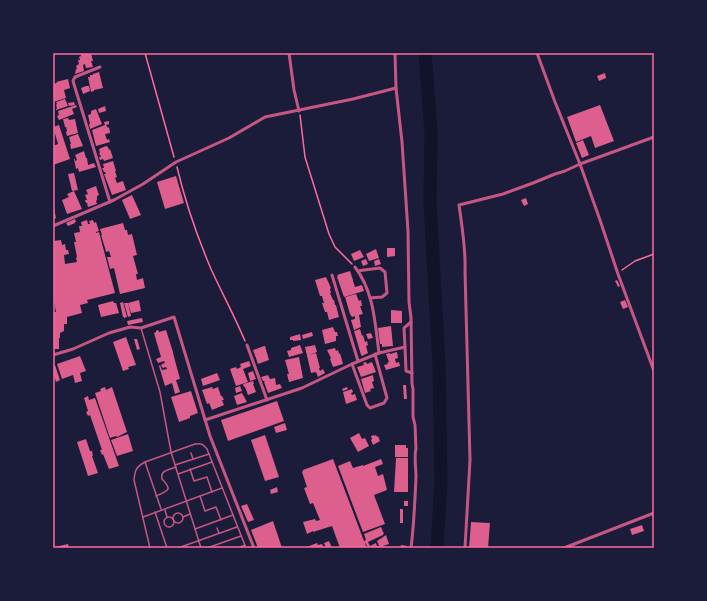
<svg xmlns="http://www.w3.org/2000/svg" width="707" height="601" viewBox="0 0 707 601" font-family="Lora,serif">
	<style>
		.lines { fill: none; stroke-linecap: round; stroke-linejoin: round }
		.river { stroke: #12122b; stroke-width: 13 }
		.building { fill: #dd5f8e }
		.path { stroke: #ff6b9d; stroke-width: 1.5 }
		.service { stroke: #c65784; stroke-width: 1.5 }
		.minor { stroke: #c65784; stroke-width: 3 }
		.neatline { fill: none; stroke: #ff6b9d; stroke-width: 1.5 }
	</style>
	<rect width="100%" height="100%" fill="#1b1b3a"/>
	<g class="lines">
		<!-- river -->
		<polyline class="river" points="425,53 431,132 430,203 439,364 441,482 437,548"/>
	</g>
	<!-- building -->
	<g class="building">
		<polygon points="80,53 91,53 93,61 91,61 93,67 86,68 85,64 83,65 84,71 75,74 76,69 77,69 76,66 79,64 78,60 80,60 79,57 81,56"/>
		<polygon points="99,72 103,88 94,90 94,91 91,92 88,77 90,77 90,75 93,75 93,74"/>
		<polygon points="605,73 606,78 599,81 597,76"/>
		<polygon points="68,79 70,88 64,90 66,98 53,102 54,84 57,83 56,82"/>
		<polygon points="86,86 89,86 90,91 83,94 81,88"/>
		<polygon points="65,99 68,106 56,110 56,109 57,108 56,105 57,104 56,102"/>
		<polygon points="74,102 75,105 69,106 68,103"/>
		<polygon points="76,105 77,107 72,109 74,114 59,120 57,116 59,115 58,111"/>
		<polygon points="600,105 614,141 595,148 591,136 576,142 567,117"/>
		<polygon points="105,106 106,111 99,113 98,109"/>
		<polygon points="96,109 102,124 90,129 89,124 90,124 88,115 91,114 91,111"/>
		<polygon points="68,118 69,120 75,119 78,133 67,136 66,132 67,131 66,127 65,127 63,119"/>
		<polygon points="109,121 109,124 106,125 108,128 109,127 110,133 105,134 107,140 109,139 110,142 96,146 92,130 105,125 104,122"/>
		<polygon points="59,125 70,159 53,165 53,146 58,144 53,127"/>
		<polygon points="78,134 83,146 71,149 70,144 71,144 69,137"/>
		<polygon points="583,140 589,155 582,158 576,143"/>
		<polygon points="106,146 108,147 109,150 110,149 113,158 104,161 103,159 100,160 99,157 101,157 99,153 100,153 99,149"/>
		<polygon points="84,151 86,158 87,158 88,165 94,163 96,167 79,172 78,168 76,169 74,159 75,159 75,161 77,160 75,155"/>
		<polygon points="113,161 116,171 115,171 117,177 115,178 117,183 123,181 126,190 112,195 104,174 106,174 105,172 104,172 102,168 104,168 103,164"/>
		<polygon points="74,173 78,190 72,191 68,174"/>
		<polygon points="176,176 184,203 165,209 157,182"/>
		<polygon points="96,186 99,195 97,196 97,200 96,201 97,204 88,207 87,204 88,203 86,203 85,200 87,200 85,195 88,194 86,190"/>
		<polygon points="74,191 82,209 67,214 62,200 69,197 67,194"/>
		<polygon points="132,195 141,215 130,219 122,200"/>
		<polygon points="526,198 528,204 524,206 521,200"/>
		<polygon points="53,209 54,209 56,218 53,219"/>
		<polygon points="75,219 76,222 75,222 75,223 68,226 66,223"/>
		<polygon points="87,220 88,224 90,224 89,221 93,220 94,223 96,222 99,231 96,232 96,233 99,232 115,293 87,300 88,303 80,305 82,313 67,317 67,324 64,324 64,331 60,333 60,338 59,338 59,349 53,349 53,312 56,312 53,296 53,241 61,240 62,245 65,244 66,250 68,250 69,254 64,255 65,264 77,262 76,258 77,257 74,242 76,242 74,233 80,232 79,226 82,226 81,222"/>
		<polygon points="123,223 125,230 127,230 128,235 132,234 137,255 133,256 138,274 136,274 137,280 143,278 145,288 120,294 114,268 110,269 107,257 111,257 109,251 106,252 105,248 101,235 102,235 100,229"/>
		<polygon points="387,248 395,248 395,256 387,257"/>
		<polygon points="376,249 379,258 369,261 366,254"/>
		<polygon points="360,250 364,257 354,261 351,254"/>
		<polygon points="366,259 368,264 363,266 361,261"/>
		<polygon points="379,259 381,264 375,266 374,261"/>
		<polygon points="350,271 353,280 353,281 355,287 362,285 364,291 344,297 337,277 338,276 337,275"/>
		<polygon points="326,277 331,288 330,289 331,293 330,293 333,300 334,300 335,305 336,305 339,317 329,320 327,312 325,312 322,303 324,303 322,296 320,296 315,280"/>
		<polygon points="617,280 620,286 618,287 615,281"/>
		<polygon points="356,294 359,301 361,300 362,306 360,306 363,314 359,315 361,327 354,330 351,320 355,319 355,316 352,317 350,314 345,297"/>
		<polygon points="139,300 141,311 131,313 128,303"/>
		<polygon points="625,300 628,307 623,309 620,302"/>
		<polygon points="113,301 114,303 116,303 119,313 101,317 98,305"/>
		<polygon points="123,302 127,317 124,318 124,317 123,317 120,303"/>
		<polygon points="124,303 128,303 131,316 128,317"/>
		<polygon points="391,310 402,311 402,323 391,323"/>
		<polygon points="142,318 143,322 128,325 127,321"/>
		<polygon points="391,326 393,346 382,347 382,344 380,344 378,328"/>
		<polygon points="333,327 335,332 337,332 338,336 336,336 336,341 325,344 322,330"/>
		<polygon points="360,329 362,336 363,335 365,342 367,341 368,345 366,346 368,353 362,356 361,355 354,331"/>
		<polygon points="157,330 158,330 159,332 166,330 173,352 173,353 180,379 176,380 180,392 175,394 172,383 165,386 159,366 160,365 162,370 167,369 166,367 163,368 161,366 162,364 165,363 164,361 158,363 156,359 161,357 154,333 156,332 156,331"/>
		<polygon points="312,332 313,336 303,339 302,335"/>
		<polygon points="371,333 373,338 368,339 366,334"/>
		<polygon points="300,334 301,340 293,341 293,340 290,340 290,337"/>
		<polygon points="126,337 136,365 128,367 129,369 123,371 113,342"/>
		<polygon points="134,339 137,339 140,349 137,350"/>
		<polygon points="300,345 303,353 289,357 287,351 291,350 291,348"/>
		<polygon points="315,345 317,352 309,355 316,353 320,368 319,368 320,371 323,369 325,373 318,377 316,372 311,373 305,347"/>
		<polygon points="264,346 265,346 269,360 258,364 253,350"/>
		<polygon points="335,348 336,351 338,350 339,354 340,353 343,364 333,367 330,359 331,358 327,350"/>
		<polygon points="397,352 398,358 395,359 396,363 399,362 400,366 386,370 384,365 388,364 387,363 389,362 386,354 390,353 390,354"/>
		<polygon points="80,356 86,371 80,373 82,381 75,383 73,375 62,379 57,364"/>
		<polygon points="299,357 303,378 289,382 287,374 289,374 285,360"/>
		<polygon points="249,361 251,366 243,369 248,382 236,386 230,369 236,367 237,369 241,367 240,364"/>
		<polygon points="366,362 367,364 372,362 376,372 361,377 357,367 364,365 363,363"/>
		<polygon points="55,365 60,380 56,382 53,372 53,366"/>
		<polygon points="253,371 256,379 250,381 248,373"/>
		<polygon points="217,373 220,380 203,386 201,379"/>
		<polygon points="268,375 270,379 275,378 276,385 280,384 282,388 268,393 264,382 265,381 263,381 261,377"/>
		<polygon points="373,375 374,381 372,382 374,388 370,389 371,391 365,393 361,379"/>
		<polygon points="253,381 254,384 253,384 256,392 248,395 245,387 244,387 243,384"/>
		<polygon points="403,385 406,385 407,399 404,399"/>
		<polygon points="240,386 242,391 236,393 235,388"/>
		<polygon points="105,387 106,390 112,387 127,432 117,437 116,436 110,438 95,393 101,391 100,389"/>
		<polygon points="212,387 213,389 218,387 221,396 222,396 224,400 222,400 224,405 212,410 209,403 207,404 202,390"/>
		<polygon points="347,387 348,389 343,391 342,389"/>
		<polygon points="352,389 353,392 351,393 352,395 355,394 357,400 346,404 343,392"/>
		<polygon points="191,391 198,413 190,416 190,418 179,422 171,397"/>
		<polygon points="242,393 247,402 237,405 234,396"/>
		<polygon points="88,396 89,400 95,398 119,466 109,469 103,454 102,455 100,450 102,450 90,415 88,416 86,412 88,411 84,398"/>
		<polygon points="277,401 284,421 228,441 221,420"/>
		<polygon points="285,423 287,430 276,433 274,427"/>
		<polygon points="359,433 362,439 365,438 369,446 358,452 350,438"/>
		<polygon points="128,434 133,451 117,456 111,440"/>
		<polygon points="265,435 279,477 265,481 251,440"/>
		<polygon points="374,435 374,436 376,435 377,437 378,436 380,441 373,445 371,440 372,439 371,436"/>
		<polygon points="86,439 90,451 92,451 93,456 92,456 98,473 88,476 77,442"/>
		<polygon points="395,445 406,445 406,448 408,448 408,457 395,457"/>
		<polygon points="396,458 408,458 408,492 394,492"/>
		<polygon points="333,459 364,541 366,540 364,534 381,527 384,534 383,534 383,535 368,542 370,546 376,543 377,546 379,546 377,541 386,535 389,544 383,546 384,548 368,548 365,542 366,547 364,548 340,548 332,526 313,532 313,531 307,534 303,522 315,519 316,521 320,520 313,503 310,504 304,488 307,487 302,472 303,471 303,470"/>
		<polygon points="381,459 383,464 375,467 378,476 383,474 387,490 374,495 385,524 363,532 338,466 350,461 353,468 363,465 363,466"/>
		<polygon points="277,487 278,492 271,494 270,490"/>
		<rect x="404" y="501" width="4" height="5"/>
		<polygon points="247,504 254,520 248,522 241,506"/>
		<rect x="400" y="509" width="3" height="14"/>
		<polygon points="273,521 282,548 258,548 251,530"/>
		<polygon points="471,522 490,523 488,548 469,548"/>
		<polygon points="642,525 644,531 632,535 630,529"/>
		<polygon points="329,541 332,548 326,548 324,543"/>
		<polygon points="317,543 318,545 322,544 324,548 304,548"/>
		<polygon points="68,544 69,548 55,548 55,547"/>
		<polygon points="401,545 407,546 407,548 400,548"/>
	</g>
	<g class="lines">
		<!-- path -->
		<g class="path">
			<polyline points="145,53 174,157"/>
			<polyline points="300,115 305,157 329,234 335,247 352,264"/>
			<path d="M177,167C185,201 197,236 211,269C222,293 235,317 245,341"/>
			<polyline points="622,270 635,261 654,254"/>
		</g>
		<!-- service -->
		<g class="service">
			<polyline points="141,328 160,392 171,452 201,548"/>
			<polyline points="191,453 193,459"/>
			<polyline points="145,462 161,509"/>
			<polyline points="175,465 209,454"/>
			<polyline points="190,469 194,481 207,477 212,492"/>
			<polyline points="178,474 212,462"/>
			<path d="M156,496C168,491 173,490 162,479C160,470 169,470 176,467"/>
			<polyline points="200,496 205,511 216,507 221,520"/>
			<polyline points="165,510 167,517"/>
			<polyline points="155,512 167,548"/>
			<circle cx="178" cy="518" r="5"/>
			<polyline points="143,517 222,488"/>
			<polyline points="183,517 190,514"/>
			<circle cx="169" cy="522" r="5"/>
			<polyline points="217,528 219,533"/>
			<polyline points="195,529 233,515"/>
			<path d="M150,548L134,480C135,470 136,467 145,462L195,444C201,443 203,444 207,449L246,548"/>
			<polyline points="178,548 237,527"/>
			<polyline points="207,548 241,536"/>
			<polyline points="238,548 245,545"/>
		</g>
		<!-- minor -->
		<g class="minor">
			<polyline points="289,53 294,90 299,111"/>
			<path d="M395,53L396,88L402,142L408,231L409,302L411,318L412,384L413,389V417L415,425L416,449C414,454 416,470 416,477C415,500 414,525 411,548"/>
			<polyline points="537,53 555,102 580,164 600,220 618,274 654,371"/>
			<polyline points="100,67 75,77 73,81 110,202"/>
			<polyline points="53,226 114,200 143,184 176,162 229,138 265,117 353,99 396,88"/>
			<path d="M355,267C374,292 375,323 379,353"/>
			<polyline points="358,271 364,270 380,268 385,272 387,293 382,297 370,298"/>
			<polyline points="332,275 358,361"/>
			<polyline points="247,345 267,400"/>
			<polyline points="405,347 406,371 412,373"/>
			<polyline points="53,355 73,349 109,333 130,327 141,328 174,317 210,436 254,548"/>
			<polyline points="352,364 367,405 370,408 384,403 387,398 375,354"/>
			<polyline points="205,420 302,388 352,364 379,353 405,347 404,328 411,322"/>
			<path d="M465,548L470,460L465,271C466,249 462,227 459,205L503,194L533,183L555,174L565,171L580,164L654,137"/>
			<polyline points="564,548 654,513"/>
		</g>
	</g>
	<!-- border -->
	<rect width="707" height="601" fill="none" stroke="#1b1b3a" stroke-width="108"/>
	<rect x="54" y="54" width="599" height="493" class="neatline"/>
</svg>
